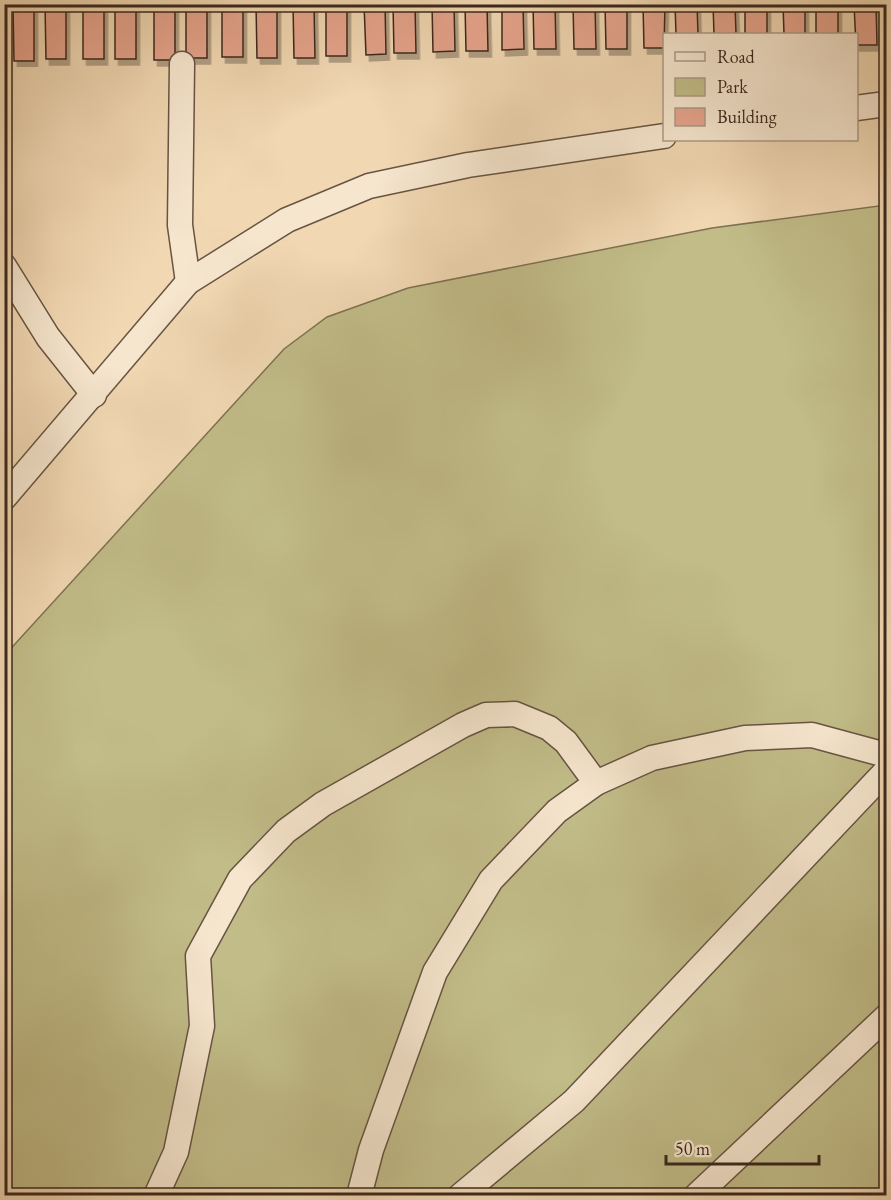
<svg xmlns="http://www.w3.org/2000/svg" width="891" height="1200" viewBox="0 0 891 1200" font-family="'EB Garamond',serif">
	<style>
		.green { fill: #c1bc88; stroke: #7e7252; stroke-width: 1.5 }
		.building { fill: #e6a48c; stroke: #3b281c; stroke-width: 1.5; filter: url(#shadow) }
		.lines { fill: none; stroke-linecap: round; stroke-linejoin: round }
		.minor-casing { stroke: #685442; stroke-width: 27 }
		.minor { stroke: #f6e6ce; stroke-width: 24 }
	</style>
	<defs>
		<filter id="shadow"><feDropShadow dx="3.5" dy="6" stdDeviation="0" flood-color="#0004"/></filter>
	</defs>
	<rect width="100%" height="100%" fill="#f1d8b3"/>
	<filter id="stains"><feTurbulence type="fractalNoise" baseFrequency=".00333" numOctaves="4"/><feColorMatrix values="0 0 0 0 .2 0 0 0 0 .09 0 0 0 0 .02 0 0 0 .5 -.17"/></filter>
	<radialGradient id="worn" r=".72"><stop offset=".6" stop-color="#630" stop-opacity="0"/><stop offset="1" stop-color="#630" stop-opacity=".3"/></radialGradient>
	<!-- green -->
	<polygon class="green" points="886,205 886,1195 5,1195 4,656 284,349 327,317 408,288 712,228"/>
	<!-- building -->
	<g class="building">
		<polygon points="13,4 34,4 34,61 14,61"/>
		<polygon points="45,4 66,4 66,59 46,59"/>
		<rect x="83" y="4" width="21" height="55"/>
		<rect x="115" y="4" width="21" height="55"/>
		<rect x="154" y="4" width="21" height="56"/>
		<rect x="186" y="4" width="21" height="54"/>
		<rect x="222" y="4" width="21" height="53"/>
		<polygon points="256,4 277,4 277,58 257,58"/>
		<polygon points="293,4 314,4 315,58 294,58"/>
		<rect x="326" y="4" width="21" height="52"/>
		<polygon points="364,4 385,4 386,54 366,55"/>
		<polygon points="393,4 415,4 416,53 394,53"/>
		<polygon points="432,4 454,4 455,51 433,52"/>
		<polygon points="465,4 487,4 488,51 466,51"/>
		<polygon points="502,4 523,4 524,49 502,50"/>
		<polygon points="533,4 555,4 556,49 534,49"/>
		<polygon points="573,4 595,4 596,49 574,49"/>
		<polygon points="605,4 627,4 627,49 606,49"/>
		<polygon points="643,4 665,4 664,48 644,48"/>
		<polygon points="675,4 697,4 698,34 676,34"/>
		<polygon points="713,4 735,4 736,34 714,34"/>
		<rect x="745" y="4" width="22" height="30"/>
		<polygon points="783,4 805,4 805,34 784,34"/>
		<rect x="816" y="4" width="22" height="30"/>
		<polygon points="854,4 876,4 877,45 856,45"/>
	</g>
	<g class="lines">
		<defs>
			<g id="minor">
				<polyline points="182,64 180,225 188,282"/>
				<polyline points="856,108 886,104"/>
				<polyline points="4,266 48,337 94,395"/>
				<polyline points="4,498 188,282 287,220 369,186 468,165 664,136"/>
				<polyline points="156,1196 176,1152 202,1026 198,956 240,879 286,831 323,804 463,725 486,715 515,714 549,728 566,742 596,783"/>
				<polyline points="359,1196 371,1150 435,972 491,880 557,811 596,783 652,758 745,738 812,735 886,755"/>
				<polyline points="460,1196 574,1101 886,771"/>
				<polyline points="696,1196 886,1017"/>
			</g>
		</defs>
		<!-- minor casing -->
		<use href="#minor" class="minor-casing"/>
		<!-- minor -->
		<use href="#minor" class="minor"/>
	</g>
	<!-- margin -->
	<rect width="891" height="1200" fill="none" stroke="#f1d8b3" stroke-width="24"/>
	<rect x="6" y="6" width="879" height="1188" fill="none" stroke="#3b281c" stroke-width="3"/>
	<rect x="12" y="12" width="867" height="1176" fill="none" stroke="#3b281c" stroke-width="1.5"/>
	<!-- legend -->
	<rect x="663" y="33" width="195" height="108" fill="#f6e6ce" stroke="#ab9a87" stroke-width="1.5"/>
	<rect x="675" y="52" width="30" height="9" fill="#f6e6ce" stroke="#ab9a87" stroke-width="1.5"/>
	<text x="717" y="63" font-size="18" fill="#3b281c">Road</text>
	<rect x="675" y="78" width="30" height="18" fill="#c1bc88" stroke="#ab9a87" stroke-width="1.5"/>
	<text x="717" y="93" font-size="18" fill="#3b281c">Park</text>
	<rect x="675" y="108" width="30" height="18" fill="#e6a48c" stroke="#ab9a87" stroke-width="1.5"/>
	<text x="717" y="123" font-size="18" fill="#3b281c">Building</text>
	<!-- scale -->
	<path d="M666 1155v9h153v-9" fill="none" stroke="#3b281c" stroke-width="3"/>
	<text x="675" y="1155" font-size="18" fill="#3b281c" stroke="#f6e6ce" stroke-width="4.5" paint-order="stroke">50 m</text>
	<rect width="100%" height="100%" filter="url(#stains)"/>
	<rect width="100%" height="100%" fill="url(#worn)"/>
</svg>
